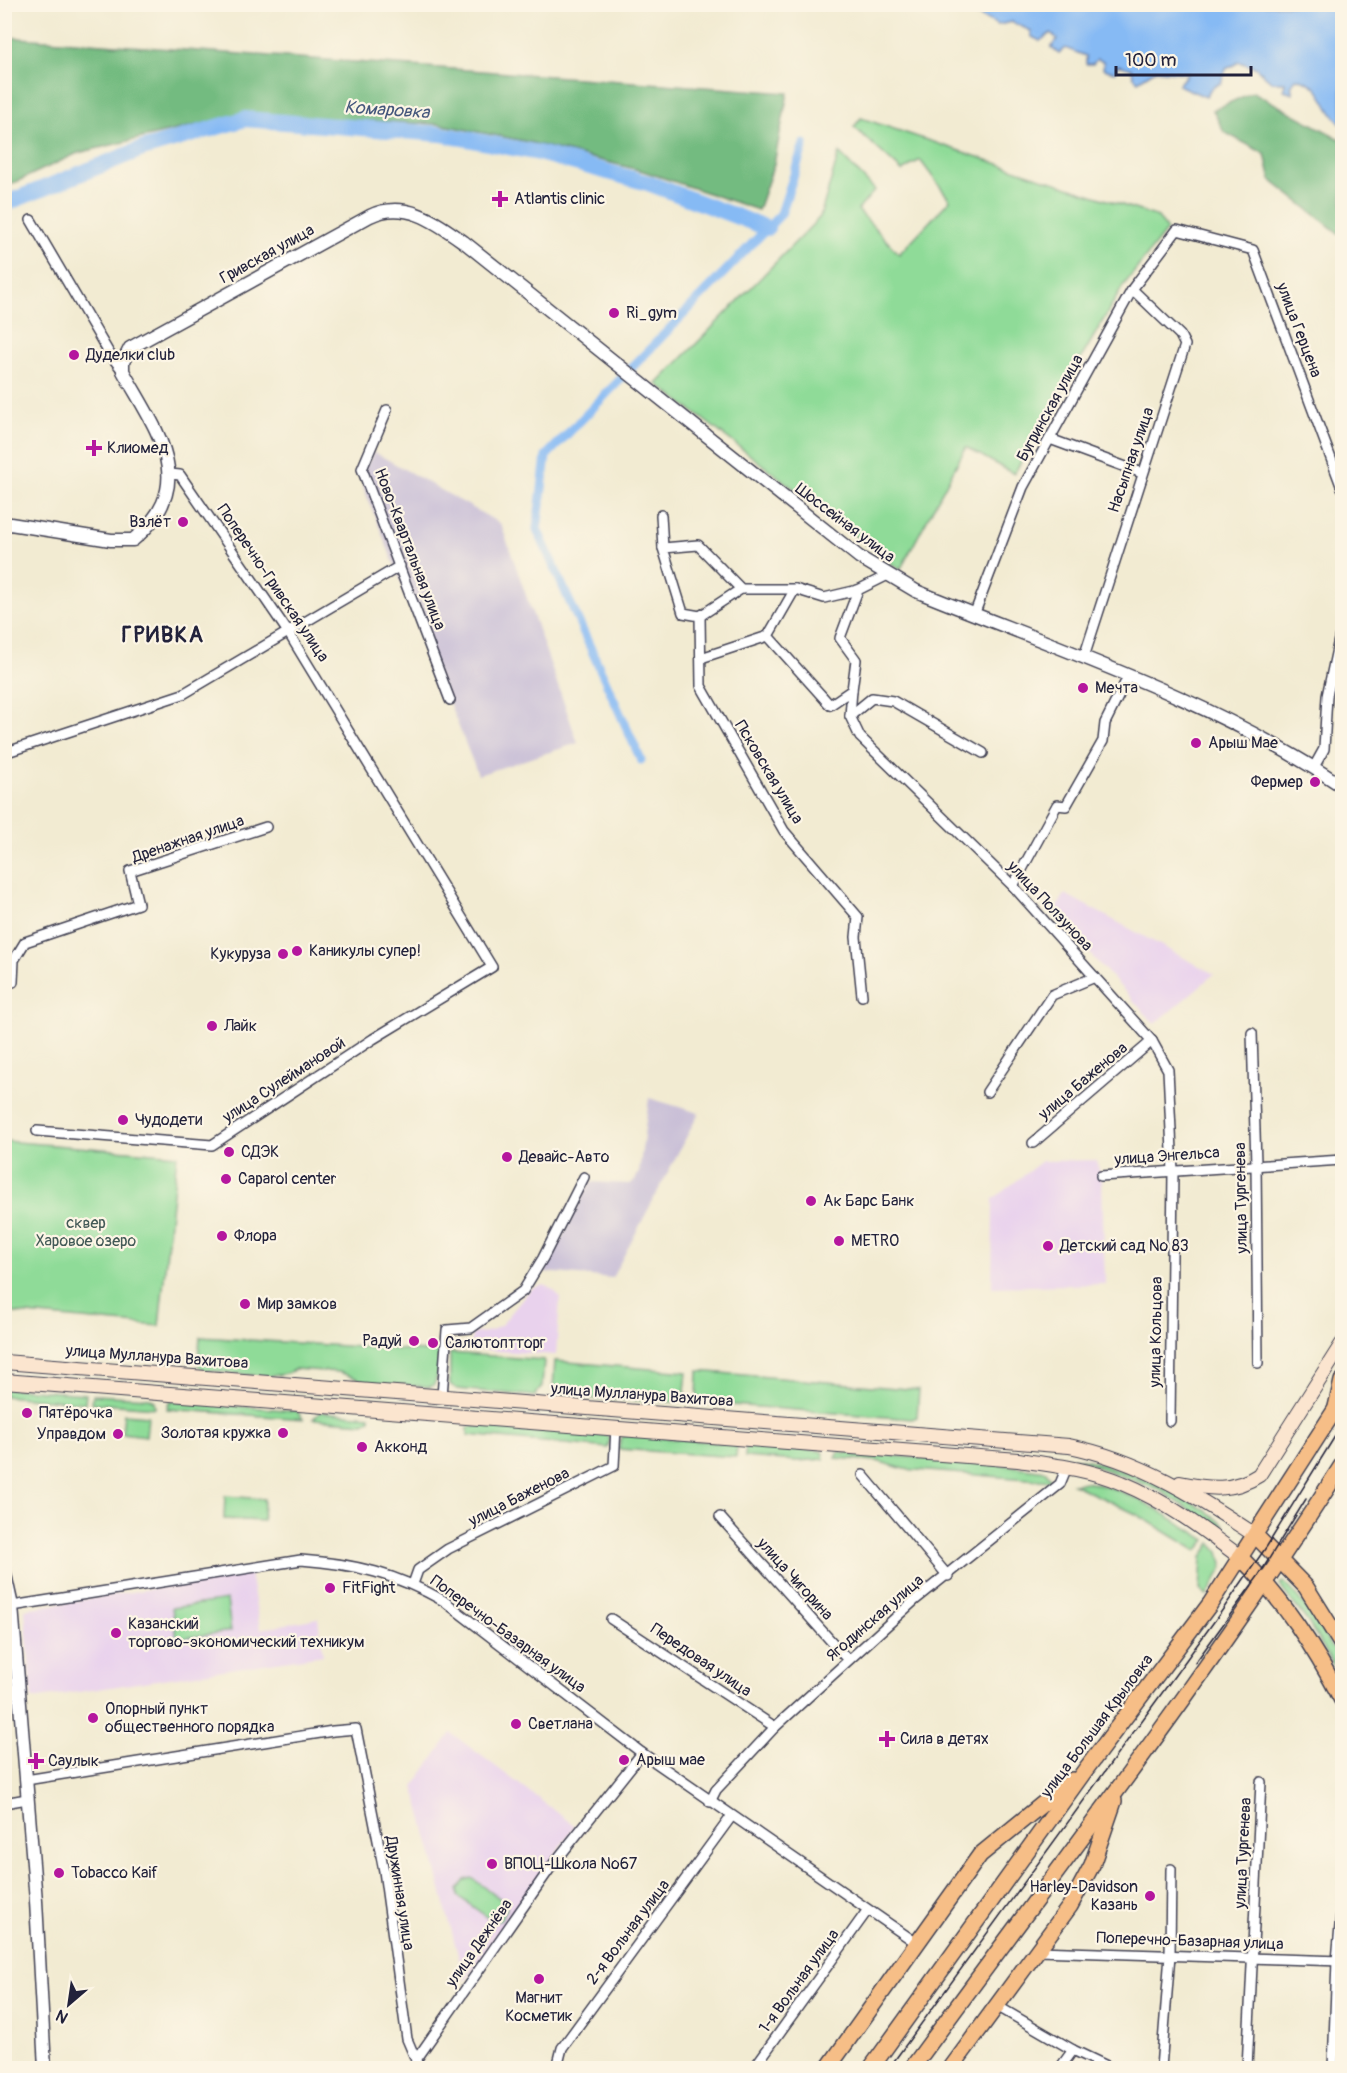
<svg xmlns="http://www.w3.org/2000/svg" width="1347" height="2073" viewBox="0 0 1347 2073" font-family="Pangolin,sans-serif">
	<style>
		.built { fill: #e9d2ed }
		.industrial { fill: #c9bfd7 }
		.green { fill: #8fdb98; stroke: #587e6a; stroke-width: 1.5 }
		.forest { fill: #73bb80; stroke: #4a6e5e; stroke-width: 1.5 }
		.water { fill: #86baf4; stroke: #546e98; stroke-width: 1.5 }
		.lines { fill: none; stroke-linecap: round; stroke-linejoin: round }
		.canal { stroke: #86baf4; stroke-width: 9 }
		.river { stroke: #86baf4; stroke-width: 16 }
		.minor-casing { stroke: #414052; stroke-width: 12 }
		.tertiary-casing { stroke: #414052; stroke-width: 15 }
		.secondary-casing { stroke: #414052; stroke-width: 16 }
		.primary-casing { stroke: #414052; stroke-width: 18 }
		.minor { stroke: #fff; stroke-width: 9 }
		.tertiary { stroke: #fff; stroke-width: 12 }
		.secondary { stroke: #fbe5cf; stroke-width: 14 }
		.primary { stroke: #f6be87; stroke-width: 15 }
		.tram { stroke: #22223b; stroke-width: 1.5 }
		.poi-dot { fill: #b5179e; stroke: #fcf5e5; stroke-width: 2 }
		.labels { text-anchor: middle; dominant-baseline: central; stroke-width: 4.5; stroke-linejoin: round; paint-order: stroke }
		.poi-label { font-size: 16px; fill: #22223b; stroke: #fcf5e5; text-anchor: start }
		.street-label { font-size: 16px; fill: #22223b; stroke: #fcf5e5 }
		.park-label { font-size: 16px; fill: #435a57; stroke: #fcf5e5 }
		.water-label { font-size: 18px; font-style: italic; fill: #45577c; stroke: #fcf5e5 }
		.district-label { font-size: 22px; font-weight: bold; letter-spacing: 1.5px; fill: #22223b; stroke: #fcf5e5 }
	</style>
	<rect width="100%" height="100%" fill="#fcf5e5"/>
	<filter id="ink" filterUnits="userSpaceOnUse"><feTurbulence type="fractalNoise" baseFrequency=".0167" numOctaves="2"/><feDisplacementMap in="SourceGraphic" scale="12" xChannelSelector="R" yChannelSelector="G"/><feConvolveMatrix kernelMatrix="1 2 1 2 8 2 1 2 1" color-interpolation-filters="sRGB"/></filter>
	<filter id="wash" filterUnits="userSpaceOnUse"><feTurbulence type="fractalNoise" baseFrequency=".008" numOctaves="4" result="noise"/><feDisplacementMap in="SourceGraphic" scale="24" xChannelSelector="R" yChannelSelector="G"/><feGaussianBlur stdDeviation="1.35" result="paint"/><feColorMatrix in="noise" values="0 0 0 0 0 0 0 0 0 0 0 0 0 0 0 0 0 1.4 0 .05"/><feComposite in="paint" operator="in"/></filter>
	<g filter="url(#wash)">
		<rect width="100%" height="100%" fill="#f2ebd2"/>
		<!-- built -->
		<g class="built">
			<polygon points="1065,894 1214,974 1155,1024 1053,914"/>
			<polygon points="1096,1160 1102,1180 1105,1284 992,1287 993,1199 1042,1161"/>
			<polygon points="544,1285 555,1291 560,1299 556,1355 470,1349 472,1334 491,1331 501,1325 531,1289"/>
			<polygon points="250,1573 260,1629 318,1618 323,1655 32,1699 25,1609"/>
			<polygon points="451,1733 575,1826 465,1982 414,1786"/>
		</g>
		<!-- industrial -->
		<g class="industrial">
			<polygon points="374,452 501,524 578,743 478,775 363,486 364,470"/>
			<polygon points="649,1098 699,1113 612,1278 545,1272 590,1182 630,1184 635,1180 639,1172"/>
		</g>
		<!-- green -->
		<g class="green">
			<polygon points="861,118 1158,217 1167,230 1123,286 1014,474 966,447 900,570 657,384 820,217 839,153 875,190 858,210 899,254 950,200 920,160 902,171 854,127"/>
			<polygon points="4,1141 177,1155 159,1326 5,1312"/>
			<path d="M200,1337L440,1352L439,1370L434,1385L430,1387L370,1383L339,1372L295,1369C277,1383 227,1372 204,1370L198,1365Z"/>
			<polygon points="450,1353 544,1360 542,1386 535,1396 457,1389 450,1384"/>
			<polygon points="555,1361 687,1372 684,1400 678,1402 559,1397 553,1387"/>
			<polygon points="698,1371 919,1390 917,1417 912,1419 706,1403 697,1397"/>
			<polygon points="4,1388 86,1394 85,1403 5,1396"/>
			<polygon points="93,1395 149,1398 154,1401 155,1408 92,1403"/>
			<polygon points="174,1401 297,1411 303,1419 167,1409 169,1402"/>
			<polygon points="320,1412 370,1416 370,1419 364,1423 313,1419"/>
			<polygon points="124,1414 148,1416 146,1436 122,1433"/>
			<polygon points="494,1424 604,1434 610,1438 608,1448 468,1435 468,1427"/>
			<polygon points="627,1435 737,1444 736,1457 618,1449 622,1437"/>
			<polygon points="746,1443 822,1451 824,1459 797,1461 745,1457"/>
			<polygon points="838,1452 989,1463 1046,1471 1051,1481 904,1469 877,1461 836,1458"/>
			<path d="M1074,1458C1107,1460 1203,1501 1224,1526L1220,1529L1159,1490Z"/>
			<path d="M1085,1482C1129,1488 1168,1516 1206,1540L1197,1551L1138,1515L1073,1484Z"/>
			<polygon points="225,1496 264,1499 263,1521 224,1519"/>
			<polygon points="1211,1543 1219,1552 1223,1567 1207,1596 1200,1590 1202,1557"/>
			<path d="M1283,1582C1299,1593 1334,1647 1341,1665C1343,1670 1343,1675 1342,1680L1308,1622L1283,1590L1280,1584Z"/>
			<polygon points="227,1600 231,1631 177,1639 172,1608"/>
			<polygon points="472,1878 506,1903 507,1909 500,1920 494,1922 458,1896 458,1890 465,1880"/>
		</g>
		<!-- forest -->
		<g class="forest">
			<polygon points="4,37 5,37 788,93 774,164 758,210 643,171 529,142 438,124 239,115 78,153 5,187"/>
			<polygon points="1253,92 1342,140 1342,236 1271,180 1265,154 1224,132 1213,110"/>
		</g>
		<!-- water -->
		<path class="water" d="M957,5H1342V125C1322,108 1326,84 1296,78L1291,86L1293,93L1284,90L1285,82H1272L1255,67L1239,62L1226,69L1221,83L1211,88L1206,97L1178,85L1188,73L1155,70L1138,81L1133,76L1132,69L1118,65L1115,72L1103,69L1104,62L1097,59L1093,64H1086V56L1065,48L1059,53L1051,48L1057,39L1051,33L1040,41L1032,37L1031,31L1012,22L998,25Z"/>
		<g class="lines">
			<!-- canal -->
			<polyline class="canal" points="641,760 537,529 546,456 781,214 804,144"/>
			<!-- river -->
			<polyline class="river" points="4,204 142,149 245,119 441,134 539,153 648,183 767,228"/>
		</g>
	</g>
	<g filter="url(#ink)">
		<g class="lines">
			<defs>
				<g id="minor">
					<polyline points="31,220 109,353 123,371"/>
					<polyline points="387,410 362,469 450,700"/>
					<polyline points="1050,439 1142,473"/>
					<polyline points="661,515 663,548"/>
					<polyline points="886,576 858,590 824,598 795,589 768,636 830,705 852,690 850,716 860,737 1013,886 1152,1041 1168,1070 1173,1171 1170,1421"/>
					<polyline points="795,589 741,589 698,545 663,548 683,613 700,616 701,686 784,831 858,917 856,937 862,996"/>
					<polyline points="974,615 1023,487 1133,288 1177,230 1253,250 1342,488"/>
					<polyline points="700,616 741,589"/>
					<polyline points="1084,657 1185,345 1180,335 1133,290"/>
					<polyline points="701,658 768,636"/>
					<polyline points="852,690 856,660 840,638 858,590"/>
					<polyline points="850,716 872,698 893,701 983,753"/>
					<polyline points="4,753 183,694 400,566"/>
					<polyline points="1314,767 1324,749 1327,696 1342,625"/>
					<polyline points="1013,886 1057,805 1066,806 1103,741 1105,723 1129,675"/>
					<polyline points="4,982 13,982 14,960 25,942 138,904 130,871 266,827"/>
					<polyline points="1252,1033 1256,1164 1258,1363"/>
					<polyline points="987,1092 1052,995 1095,977"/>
					<polyline points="37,1131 212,1145 373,1039 492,967 288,632 180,475 170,474"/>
					<polyline points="1033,1143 1152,1041"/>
					<polyline points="1101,1176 1342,1160"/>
					<polyline points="442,1396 447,1330 471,1328 523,1291 543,1258 584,1177"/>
					<polyline points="863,1475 948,1576"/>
					<polyline points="720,1517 848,1660"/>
					<polyline points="413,1584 418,1570 448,1549 614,1466 616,1427"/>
					<path d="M12,1606L301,1560C356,1564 396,1574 444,1601L642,1753L918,1944"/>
					<polyline points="611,1619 775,1727"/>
					<polyline points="26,1780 333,1731 356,1729 384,1871 407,2039 416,2060"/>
					<polyline points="710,1802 716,1790 775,1727 915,1600 1060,1484 1067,1467"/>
					<polyline points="4,1803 27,1799"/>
					<polyline points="1038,1951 1342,1961"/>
					<polyline points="997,2006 1073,2050 1111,2068"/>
					<polyline points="415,2068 416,2060 551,1867 642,1753"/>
					<polyline points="557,2068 562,2048 731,1817"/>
					<polyline points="754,2068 867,1911"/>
					<polyline points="1060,2068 1073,2050"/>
					<polyline points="1161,2068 1170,1955 1171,1869"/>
					<polyline points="1247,2068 1261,1782"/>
					<polyline points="1333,2068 1337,1961 1342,1902"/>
				</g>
				<g id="tertiary">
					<path d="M4,523L111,540H133C201,484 156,431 123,371V362L130,348L370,216C405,199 436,222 464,242L859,557L916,591C1061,650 1212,699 1342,786"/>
					<polyline points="4,1570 12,1606 36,1901 45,2068"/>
				</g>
				<g id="secondary">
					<path d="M4,1362L1069,1446C1140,1460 1196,1496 1255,1535"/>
					<path d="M4,1381L1018,1460C1053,1465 1090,1469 1122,1483C1166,1501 1203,1529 1240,1557"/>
					<path d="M1180,1483C1210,1489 1233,1492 1259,1475L1342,1344"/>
				</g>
				<g id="primary">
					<polyline points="1336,1407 1342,1381"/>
					<polyline points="1255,1535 1306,1587 1342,1645"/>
					<path d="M1240,1557C1284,1600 1314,1647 1342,1700"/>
					<polyline points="828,2068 980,1855 1072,1780"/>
					<polyline points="871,2068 1086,1769 1210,1604 1342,1399"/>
					<path d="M912,2068C1058,1868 1210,1673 1342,1465"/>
					<polyline points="951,2068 1070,1906 1092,1865 1114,1801"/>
				</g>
			</defs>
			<!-- minor casing -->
			<use href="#minor" class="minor-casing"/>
			<!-- tertiary casing -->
			<use href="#tertiary" class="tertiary-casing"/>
			<!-- secondary casing -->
			<use href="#secondary" class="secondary-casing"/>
			<!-- primary casing -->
			<use href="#primary" class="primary-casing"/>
			<!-- minor -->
			<use href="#minor" class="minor"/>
			<!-- tertiary -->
			<use href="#tertiary" class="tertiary"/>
			<!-- secondary -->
			<use href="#secondary" class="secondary"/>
			<!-- primary -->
			<use href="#primary" class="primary"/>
			<!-- tram -->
			<g class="tram">
				<polyline points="1195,1663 1259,1575 1306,1499"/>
				<polyline points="889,2068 1221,1612 1267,1546 1342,1425"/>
			</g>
		</g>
	</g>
	<!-- markers -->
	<g class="poi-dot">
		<path d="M497 190h6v6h6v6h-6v6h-6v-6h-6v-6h6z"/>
		<circle cx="614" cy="313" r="6"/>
		<circle cx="74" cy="355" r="6"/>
		<path d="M91 439h6v6h6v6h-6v6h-6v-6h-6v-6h6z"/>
		<circle cx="183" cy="522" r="6"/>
		<circle cx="1083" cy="688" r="6"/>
		<circle cx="1196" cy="743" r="6"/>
		<circle cx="1315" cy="782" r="6"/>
		<circle cx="297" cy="951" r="6"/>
		<circle cx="283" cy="954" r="6"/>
		<circle cx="212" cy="1026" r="6"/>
		<circle cx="123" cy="1120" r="6"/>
		<circle cx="229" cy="1152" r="6"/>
		<circle cx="507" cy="1157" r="6"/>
		<circle cx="226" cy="1179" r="6"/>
		<circle cx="811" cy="1201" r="6"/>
		<circle cx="222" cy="1236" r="6"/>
		<circle cx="839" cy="1241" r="6"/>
		<circle cx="1048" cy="1246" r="6"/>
		<circle cx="245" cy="1304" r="6"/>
		<circle cx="414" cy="1341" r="6"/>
		<circle cx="433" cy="1343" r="6"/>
		<circle cx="27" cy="1413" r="6"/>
		<circle cx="283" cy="1433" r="6"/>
		<circle cx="118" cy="1434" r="6"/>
		<circle cx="362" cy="1447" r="6"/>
		<circle cx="330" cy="1588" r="6"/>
		<circle cx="116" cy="1633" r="6"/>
		<circle cx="93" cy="1718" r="6"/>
		<circle cx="516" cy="1724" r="6"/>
		<path d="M884 1730h6v6h6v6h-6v6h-6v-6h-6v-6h6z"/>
		<circle cx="624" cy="1760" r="6"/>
		<path d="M33 1752h6v6h6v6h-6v6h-6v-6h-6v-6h6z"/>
		<circle cx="492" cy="1864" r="6"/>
		<circle cx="59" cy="1873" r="6"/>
		<circle cx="1150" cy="1896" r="6"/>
		<circle cx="539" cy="1979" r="6"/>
	</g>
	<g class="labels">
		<!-- poi labels -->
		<g class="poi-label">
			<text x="514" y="199">Atlantis clinic</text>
			<text x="626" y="313">Ri_gym</text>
			<text x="86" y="355">Дуделки club</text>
			<text x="107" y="448">Клиомед</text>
			<text x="171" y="522" text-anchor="end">Взлёт</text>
			<text x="1095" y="688">Мечта</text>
			<text x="1208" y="743">Арыш Мае</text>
			<text x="1303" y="782" text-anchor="end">Фермер</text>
			<text x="309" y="951">Каникулы супер!</text>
			<text x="271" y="954" text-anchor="end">Кукуруза</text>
			<text x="224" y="1026">Лайк</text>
			<text x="135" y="1120">Чудодети</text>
			<text x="241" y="1152">СДЭК</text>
			<text x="519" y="1157">Девайс-Авто</text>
			<text x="238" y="1179">Caparol center</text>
			<text x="823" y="1201">Ак Барс Банк</text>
			<text x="234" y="1236">Флора</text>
			<text x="851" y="1241">METRO</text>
			<text x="1060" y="1246">Детский сад № 83</text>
			<text x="257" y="1304">Мир замков</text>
			<text x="402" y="1341" text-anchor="end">Радуй</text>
			<text x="445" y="1343">Салютоптторг</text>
			<text x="39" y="1413">Пятёрочка</text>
			<text x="271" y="1433" text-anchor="end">Золотая кружка</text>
			<text x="106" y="1434" text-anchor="end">Управдом</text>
			<text x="374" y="1447">Акконд</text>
			<text x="342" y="1588">FitFight</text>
			<text x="128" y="1624">Казанский<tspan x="128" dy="18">торгово-экономический техникум</tspan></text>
			<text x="105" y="1709">Опорный пункт<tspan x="105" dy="18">общественного порядка</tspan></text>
			<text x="528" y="1724">Светлана</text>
			<text x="900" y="1739">Сила в детях</text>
			<text x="636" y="1760">Арыш мае</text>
			<text x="48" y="1761">Саулык</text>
			<text x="504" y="1864">ВПОЦ-Школа №67</text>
			<text x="71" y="1873">Tobacco Kaif</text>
			<text x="1138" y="1887" text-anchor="end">Harley-Davidson<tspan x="1138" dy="18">Казань</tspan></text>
			<text x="539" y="1998" text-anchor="middle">Магнит<tspan x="539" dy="18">Косметик</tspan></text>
		</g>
		<!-- street labels -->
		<g class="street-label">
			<text transform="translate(267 254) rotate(-29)">Гривская улица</text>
			<text transform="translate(1299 330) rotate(69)">улица Герцена</text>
			<text transform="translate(1050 408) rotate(-61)">Бугринская улица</text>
			<text transform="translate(1131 460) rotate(-71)">Насыпная улица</text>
			<text transform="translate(845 523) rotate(37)">Шоссейная улица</text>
			<text transform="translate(410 549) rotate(69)">Ново-Квартальная улица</text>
			<text transform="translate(273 583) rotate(56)">Поперечно-Гривская улица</text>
			<text transform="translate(769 772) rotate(59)">Псковская улица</text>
			<text transform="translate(188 839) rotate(-19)">Дренажная улица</text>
			<text transform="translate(1050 906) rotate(47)">улица Ползунова</text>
			<text transform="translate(284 1080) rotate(-33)">улица Сулеймановой</text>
			<text transform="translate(1083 1081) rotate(-40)">улица Баженова</text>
			<text transform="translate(1167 1156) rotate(-4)">улица Энгельса</text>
			<text transform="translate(1241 1198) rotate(-91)">улица Тургенева</text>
			<text transform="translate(1156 1332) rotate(-89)">улица Кольцова</text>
			<text transform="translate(157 1357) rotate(4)">улица Мулланура Вахитова</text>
			<text transform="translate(642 1395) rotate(4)">улица Мулланура Вахитова</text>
			<text transform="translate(519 1497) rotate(-27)">улица Баженова</text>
			<text transform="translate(795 1579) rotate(48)">улица Чигорина</text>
			<text transform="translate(875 1618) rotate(-41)">Ягодинская улица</text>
			<text transform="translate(508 1634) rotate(36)">Поперечно-Базарная улица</text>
			<text transform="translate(701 1660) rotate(34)">Передовая улица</text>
			<text transform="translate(1097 1726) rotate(-53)">улица Большая Крыловка</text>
			<text transform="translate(1243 1853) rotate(-87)">улица Тургенева</text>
			<text transform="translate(400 1893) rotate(81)">Дружинная улица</text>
			<text transform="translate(628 1932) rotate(-53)">2-я Вольная улица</text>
			<text transform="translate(1190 1941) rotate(2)">Поперечно-Базарная улица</text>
			<text transform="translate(479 1943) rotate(-55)">улица Дежнёва</text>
			<text transform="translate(799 1981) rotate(-54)">1-я Вольная улица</text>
		</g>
		<!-- park labels -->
		<g class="park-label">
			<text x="86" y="1223">сквер<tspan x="86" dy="18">Харовое озеро</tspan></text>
		</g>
		<!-- water labels -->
		<g class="water-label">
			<text transform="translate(387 110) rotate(4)">Комаровка</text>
		</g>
		<!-- district labels -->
		<g class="district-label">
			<text x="163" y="635">ГРИВКА</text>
		</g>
	</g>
	<!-- margin -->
	<rect width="1347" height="2073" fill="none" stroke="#fcf5e5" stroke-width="24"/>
	<!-- north arrow -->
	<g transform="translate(69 2004) rotate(209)" stroke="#fcf5e5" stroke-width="4.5" paint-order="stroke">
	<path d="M0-4.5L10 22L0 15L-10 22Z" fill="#22223b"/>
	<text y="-9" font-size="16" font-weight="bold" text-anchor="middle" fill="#22223b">N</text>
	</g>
	<!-- scale -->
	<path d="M1116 66v9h135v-9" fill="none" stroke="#22223b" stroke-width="3"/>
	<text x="1125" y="66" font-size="18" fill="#22223b" stroke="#fcf5e5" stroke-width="4.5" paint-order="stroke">100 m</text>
</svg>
